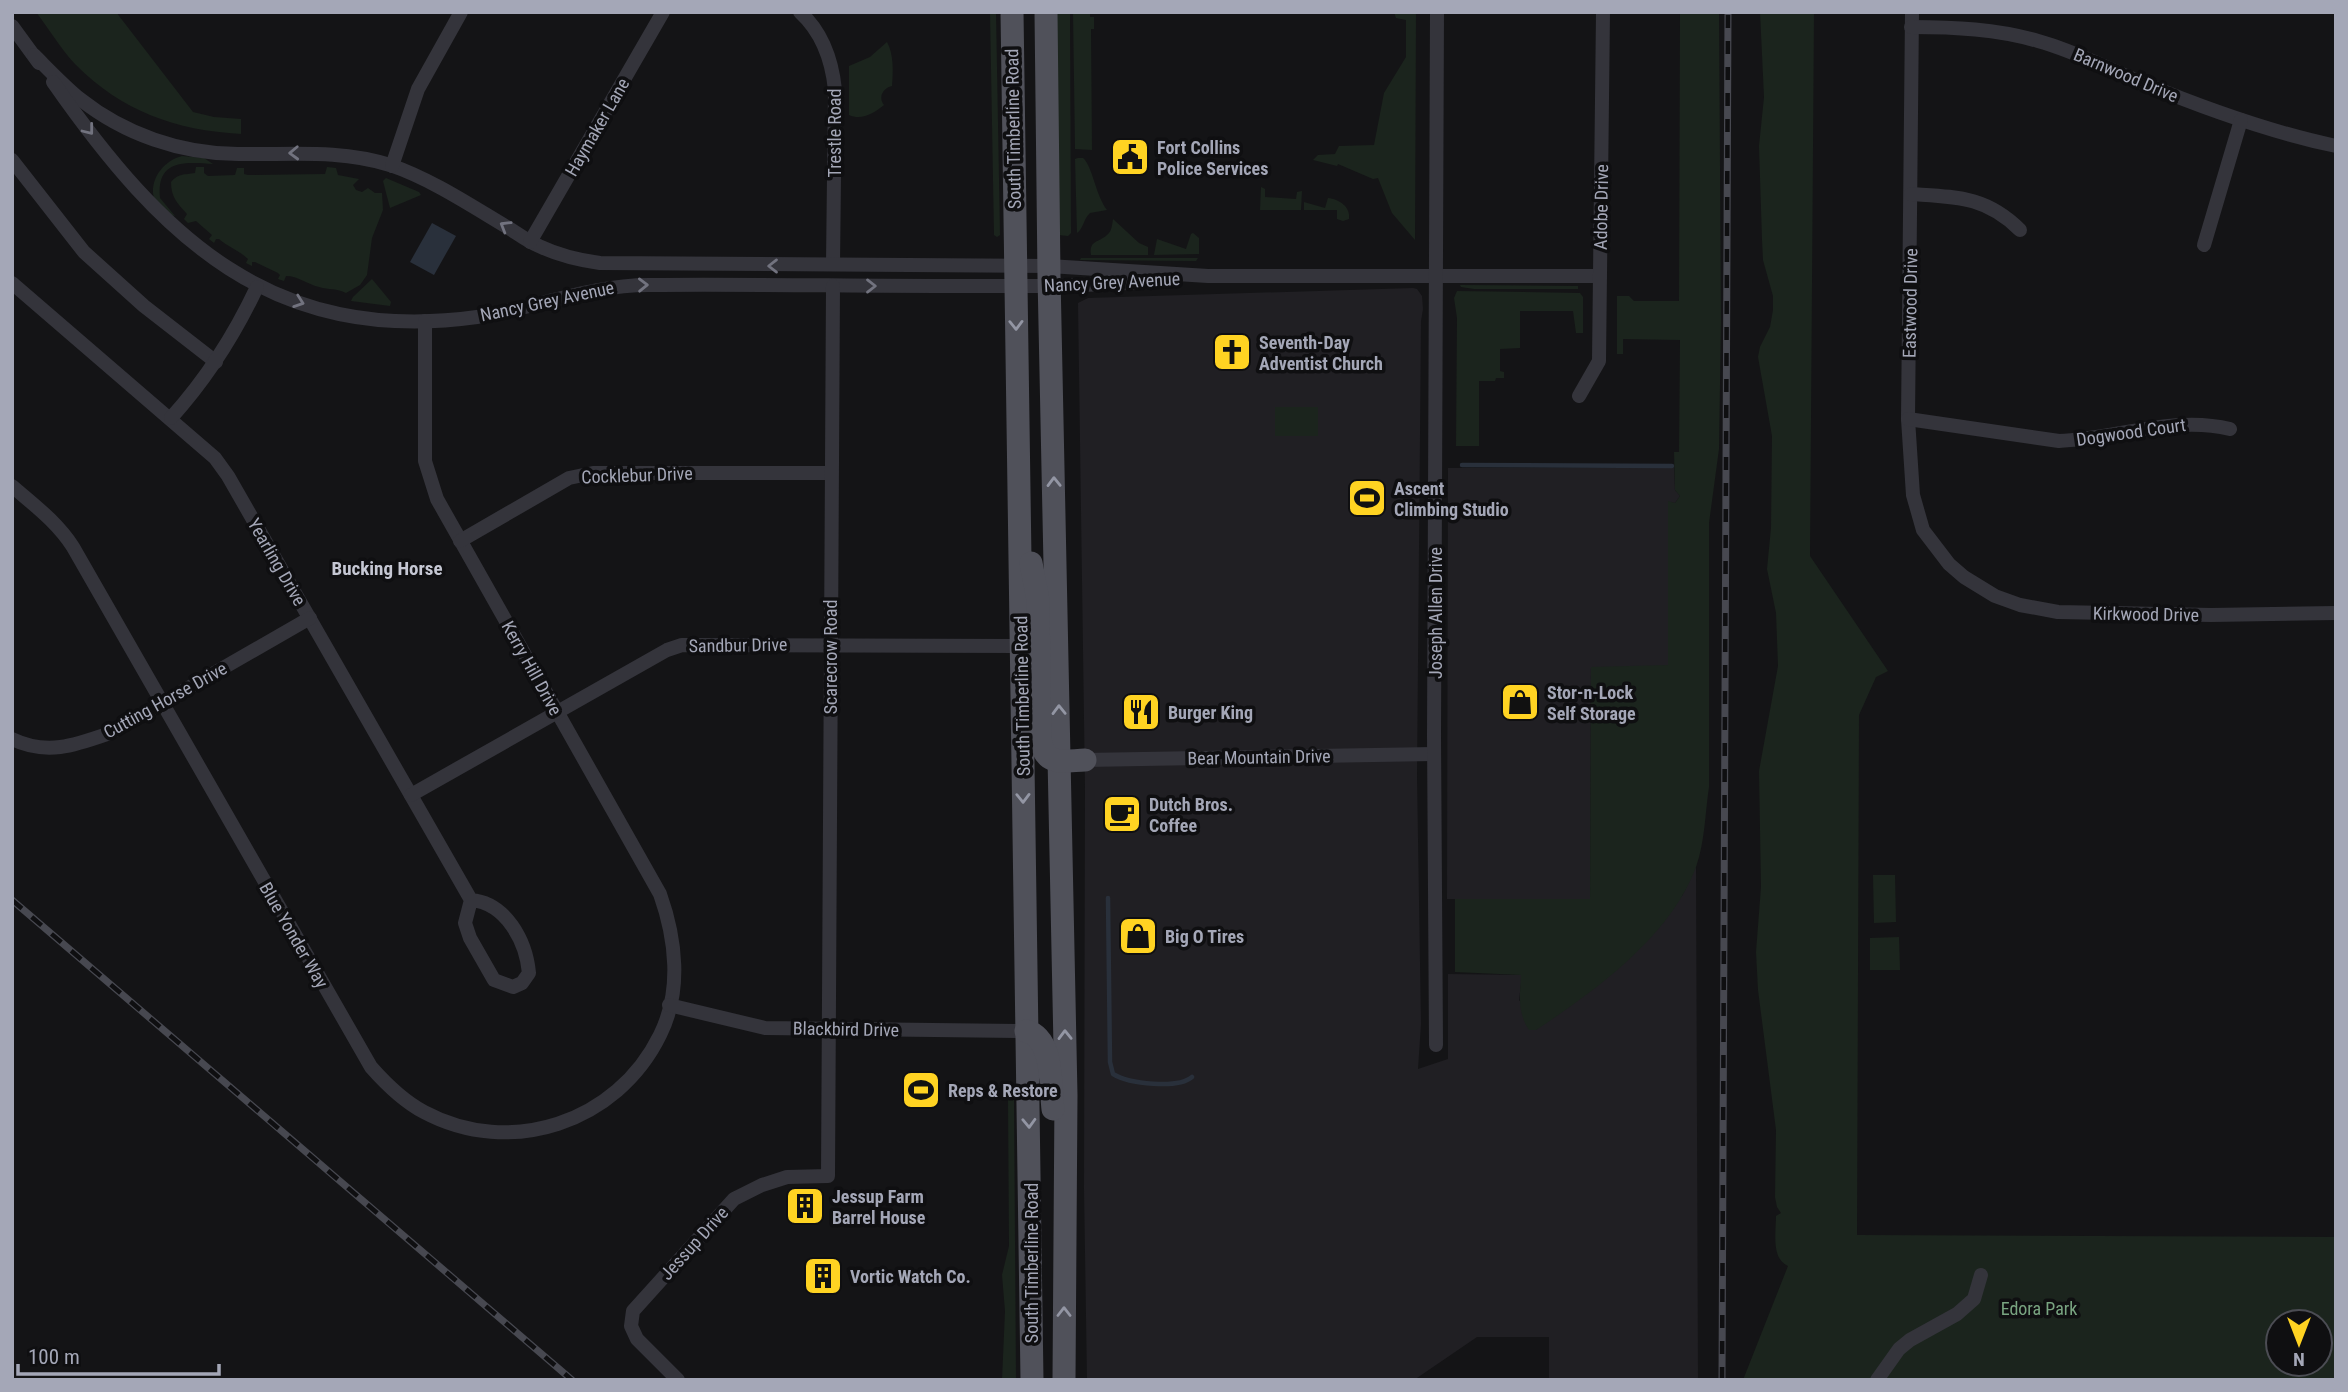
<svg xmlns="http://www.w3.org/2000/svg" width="2348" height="1392" viewBox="0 0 2348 1392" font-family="'Roboto Condensed',sans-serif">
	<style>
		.built { fill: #201f23 }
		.green { fill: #1b241d; fill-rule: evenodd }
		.water { fill: #29303b }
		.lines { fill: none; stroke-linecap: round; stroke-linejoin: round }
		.stream { stroke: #29303b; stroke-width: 4.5 }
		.minor { stroke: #34343b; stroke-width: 14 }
		.primary { stroke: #50515a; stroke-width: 23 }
		.rail-casing { stroke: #474850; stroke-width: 7 }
		.rail { stroke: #0f0f11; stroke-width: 4.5; stroke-dasharray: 13; stroke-linecap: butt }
		.oneway { stroke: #72737f }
		.oneway2 { stroke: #9396a4 }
		.labels { text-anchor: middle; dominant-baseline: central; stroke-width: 7; stroke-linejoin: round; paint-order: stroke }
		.street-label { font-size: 18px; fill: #a4a7b7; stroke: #0f0f11 }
		.poi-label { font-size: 18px; font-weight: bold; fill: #a4a7b7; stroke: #0f0f11; text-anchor: start }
		.park-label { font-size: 18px; fill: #79a481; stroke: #0f0f11 }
		.neighbourhood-label { font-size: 19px; font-weight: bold; fill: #c5c7d3; stroke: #0f0f11 }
	</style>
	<rect width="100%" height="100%" fill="#141416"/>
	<!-- built -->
	<g class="built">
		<polygon points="1413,288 1417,289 1422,296 1423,309 1421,321 1417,776 1421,1024 1418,1069 1448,1059 1448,974 1522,975 1519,1001 1682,896 1696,866 1698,1380 1549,1380 1549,1337 1477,1337 1414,1380 1087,1380 1084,1189 1085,788 1078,303 1088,298"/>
		<polygon points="1448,468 1674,468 1675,490 1680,496 1675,503 1668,502 1668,666 1591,668 1590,899 1447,899"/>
	</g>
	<!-- green -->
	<g class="green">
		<path d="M36,12H116L193,112L214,117L241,119V134C175,130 123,112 75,64C61,49 49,29 36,12Z"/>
		<polygon points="990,12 996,12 1000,235 997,237 994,235"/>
		<polygon points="1055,12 1070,12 1071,233 1068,236 1059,235"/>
		<polygon points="1073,12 1090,12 1090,17 1094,17 1094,29 1091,29 1092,150 1075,149"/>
		<polygon points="1394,12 1416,12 1415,240 1392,213 1378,178 1373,179 1338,164 1337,166 1313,160 1318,155 1335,154 1339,146 1374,145 1384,93 1406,57 1406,20 1396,18"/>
		<path d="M1680,12H1719L1721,319L1719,449L1709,523V787C1705,813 1705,842 1696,867C1671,936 1595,991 1536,1030H1529C1517,1012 1520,995 1521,975L1455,972V899H1590L1591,667L1668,665V501L1675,503L1680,496L1675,490L1674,452H1679L1680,340L1623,339V354H1617V296H1629L1634,301H1679Z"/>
		<path d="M1760,12H1814L1810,556L1888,671L1876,677L1859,715L1857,1235L2336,1237V1380H1743L1788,1266C1771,1259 1776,1232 1776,1216L1781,1213L1777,1207L1775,1197L1776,1130L1758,990L1756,952L1761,887L1759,771L1778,666L1776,613L1767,569L1771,528L1772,436L1758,357L1760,347L1770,327L1773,310V296L1763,260L1762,240L1759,146L1764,97ZM2278,1322H2320V1364H2278Z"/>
		<path d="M887,42C894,55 893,71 892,86C883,88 878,97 884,105C874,113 862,121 849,115V66L870,57Z"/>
		<path d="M182,156L204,158L213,164C185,162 156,159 160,198L175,216C141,208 149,165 182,156Z"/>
		<path d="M1078,158H1083C1092,165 1096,196 1107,210L1090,213C1083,219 1084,228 1077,233L1075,159Z"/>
		<path d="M196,167H204V173L208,176L235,175L237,168H244V174L248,175L325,174L327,167L336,168L338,175L359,179L353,185L356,190L362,192L368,188L375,193H382L383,210L372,238L367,275L360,285L346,293C337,288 329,290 319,287C307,284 298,276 286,276L284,281L278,279L280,275L278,273L255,262H252V266L246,263L248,259C240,251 228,247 219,239H216L214,243L209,239L212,235L196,221L188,223L184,219L187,214C177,203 171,197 171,182C179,173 184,175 195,173Z"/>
		<polygon points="386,178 419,192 421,195 390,208 383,181"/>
		<polygon points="1261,187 1265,189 1265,197 1296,199 1297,192 1302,191 1301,210 1260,210"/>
		<path d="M1328,198C1339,199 1351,207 1349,219L1343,221L1337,219V210H1304V202L1325,208Z"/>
		<path d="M1113,219L1139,243L1148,247V255H1091C1089,240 1098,243 1107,235C1112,231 1112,225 1113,219Z"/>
		<polygon points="1193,233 1199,238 1199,254 1154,255 1157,239 1186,249 1191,234"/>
		<polygon points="1081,258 1198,258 1196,261 1080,260"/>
		<polygon points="372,279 391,302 390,306 351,301 353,297"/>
		<polygon points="1460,285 1578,286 1578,289 1474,289 1461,287"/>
		<polygon points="1457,291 1580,293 1583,297 1583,333 1576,333 1573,311 1520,311 1520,348 1500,349 1500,371 1504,372 1504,378 1496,378 1495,381 1479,381 1479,446 1456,446 1457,318 1454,298"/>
		<rect x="1275" y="407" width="43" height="29"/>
		<polygon points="1873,875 1895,875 1896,922 1874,923"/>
		<polygon points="1899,937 1900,970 1870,970 1870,938"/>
		<polygon points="1008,1099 1014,1099 1016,1380 1002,1380 1005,1311 1002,1275 1009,1246"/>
	</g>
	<!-- water -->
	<polygon class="water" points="432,223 456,236 434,275 410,262"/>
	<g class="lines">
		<!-- stream -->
		<g class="stream">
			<polyline points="1462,465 1672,466"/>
			<path d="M1108,898L1110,1062L1113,1074C1129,1084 1178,1089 1192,1077"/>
		</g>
		<!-- minor -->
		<g class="minor">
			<path d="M800,12C823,33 832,60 835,90L833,264"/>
			<polyline points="1912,12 1908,419 1913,495 1923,530 1949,564 1964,577 1995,596 2020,605 2058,612 2211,615 2336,613"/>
			<polyline points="12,26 39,63"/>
			<path d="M1911,27C1954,27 1997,29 2038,41C2075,51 2108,69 2143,83C2206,109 2269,132 2336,146"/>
			<path d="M34,55C49,70 64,86 80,99C124,134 181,154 238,154C290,155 339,149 390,165C431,179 470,205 507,227C517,233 527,241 539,246C558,255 578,260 600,263L1049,266L1208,276H1600"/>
			<path d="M53,82C162,238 272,345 477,317C535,308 590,285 649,285C748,284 848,286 947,286C1020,286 1092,287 1165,280"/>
			<polyline points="12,160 84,252 144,306 216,362"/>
			<polyline points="392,166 418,89 461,12"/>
			<path d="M1911,194C1956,197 1986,196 2020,230"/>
			<polyline points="530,242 663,12"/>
			<polyline points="2204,245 2241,120"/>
			<path d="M12,283L215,458L228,476L471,900L465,923L470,938L494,980L513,987L522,983L529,973C526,941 506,903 471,900"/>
			<polyline points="1579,396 1599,361 1603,12"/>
			<path d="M171,418C208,377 234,336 257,287"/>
			<path d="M1908,419L2059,441C2115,439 2174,415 2230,429"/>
			<path d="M12,486C34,505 57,522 73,547L371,1067C386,1084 403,1101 424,1112C510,1158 617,1123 660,1035C682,991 676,939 660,894L437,499L425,461V321"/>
			<polyline points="460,541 569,478 593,473 831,473"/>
			<path d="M12,739C47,756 76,745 110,733L310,618"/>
			<polyline points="1085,760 1434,754"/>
			<polyline points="411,795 667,650 682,645 1020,646"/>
			<polyline points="669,1005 765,1028 1026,1031"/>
			<polyline points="1436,1045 1434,736 1437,12"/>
			<polyline points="678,1380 637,1339 631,1326 633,1311 734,1199 762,1185 787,1177 828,1176 833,286"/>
			<polyline points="1877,1380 1899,1349 1910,1340 1957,1314 1974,1299 1981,1275"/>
		</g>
		<!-- primary -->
		<g class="primary">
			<polyline points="1012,12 1032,1380"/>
			<polyline points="1046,12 1049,276 1066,1095 1064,1380"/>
			<path d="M1031,563L1038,600L1040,740C1046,767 1062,761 1085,760"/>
			<path d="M1026,1031C1054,1038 1050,1085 1053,1109"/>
		</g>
		<defs>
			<g id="rail">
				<polyline points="12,900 572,1380"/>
				<polyline points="1722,1380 1728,12"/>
			</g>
		</defs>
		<!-- rail casing -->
		<use href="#rail" class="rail-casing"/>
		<!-- rail -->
		<use href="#rail" class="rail"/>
	</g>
	<!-- one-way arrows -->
	<defs><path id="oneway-chevron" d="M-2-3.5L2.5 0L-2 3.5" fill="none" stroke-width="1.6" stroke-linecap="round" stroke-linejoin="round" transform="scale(1.75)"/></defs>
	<g class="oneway">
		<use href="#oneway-chevron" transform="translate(89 130) rotate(52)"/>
		<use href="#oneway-chevron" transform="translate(294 153) rotate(178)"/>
		<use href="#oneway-chevron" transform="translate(505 226) rotate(-149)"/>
		<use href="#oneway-chevron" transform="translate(773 266) rotate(-180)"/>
		<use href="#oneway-chevron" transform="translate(643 285) rotate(-1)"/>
		<use href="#oneway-chevron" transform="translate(871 286)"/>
		<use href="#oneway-chevron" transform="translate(299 302) rotate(19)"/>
	</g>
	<g class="oneway2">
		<use href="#oneway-chevron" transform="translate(1016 325) rotate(89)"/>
		<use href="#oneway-chevron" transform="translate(1054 482) rotate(-91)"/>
		<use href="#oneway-chevron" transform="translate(1059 710) rotate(-91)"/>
		<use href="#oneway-chevron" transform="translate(1023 798) rotate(89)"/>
		<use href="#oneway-chevron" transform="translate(1065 1035) rotate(-91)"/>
		<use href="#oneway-chevron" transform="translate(1029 1123) rotate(88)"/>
		<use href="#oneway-chevron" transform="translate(1064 1312) rotate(-90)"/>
	</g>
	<!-- icons -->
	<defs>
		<symbol id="civic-square" viewBox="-11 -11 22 22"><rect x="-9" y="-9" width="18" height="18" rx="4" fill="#ffd322" stroke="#0f0f11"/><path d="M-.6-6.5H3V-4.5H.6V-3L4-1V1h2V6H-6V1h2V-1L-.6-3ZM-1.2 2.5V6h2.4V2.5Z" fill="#111"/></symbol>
		<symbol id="church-square" viewBox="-11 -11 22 22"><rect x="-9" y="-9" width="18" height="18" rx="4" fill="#ffd322" stroke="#0f0f11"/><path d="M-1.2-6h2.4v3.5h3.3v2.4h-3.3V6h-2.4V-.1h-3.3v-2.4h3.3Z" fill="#111"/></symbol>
		<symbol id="stadium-square" viewBox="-11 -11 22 22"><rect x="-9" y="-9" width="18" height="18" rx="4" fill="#ffd322" stroke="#0f0f11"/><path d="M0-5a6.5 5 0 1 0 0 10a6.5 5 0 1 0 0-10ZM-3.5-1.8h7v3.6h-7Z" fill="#111"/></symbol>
		<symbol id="shop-square" viewBox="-11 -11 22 22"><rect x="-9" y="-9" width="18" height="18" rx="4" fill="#ffd322" stroke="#0f0f11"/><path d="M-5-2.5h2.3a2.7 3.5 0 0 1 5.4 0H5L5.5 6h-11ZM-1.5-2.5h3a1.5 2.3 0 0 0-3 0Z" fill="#111"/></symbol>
		<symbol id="restaurant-square" viewBox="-11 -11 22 22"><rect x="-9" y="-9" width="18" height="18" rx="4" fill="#ffd322" stroke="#0f0f11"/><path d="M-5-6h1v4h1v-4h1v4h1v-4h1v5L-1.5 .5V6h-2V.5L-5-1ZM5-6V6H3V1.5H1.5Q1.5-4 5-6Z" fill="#111"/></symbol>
		<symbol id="cafe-square" viewBox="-11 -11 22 22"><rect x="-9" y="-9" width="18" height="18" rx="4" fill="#ffd322" stroke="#0f0f11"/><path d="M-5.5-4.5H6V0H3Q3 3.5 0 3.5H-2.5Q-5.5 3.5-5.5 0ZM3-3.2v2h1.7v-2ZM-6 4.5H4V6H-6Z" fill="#111"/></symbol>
		<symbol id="building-square" viewBox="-11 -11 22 22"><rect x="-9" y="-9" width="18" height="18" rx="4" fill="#ffd322" stroke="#0f0f11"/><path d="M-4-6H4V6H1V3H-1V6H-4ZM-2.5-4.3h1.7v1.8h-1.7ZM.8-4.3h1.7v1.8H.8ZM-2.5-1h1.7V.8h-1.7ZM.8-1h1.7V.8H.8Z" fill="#111"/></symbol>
	</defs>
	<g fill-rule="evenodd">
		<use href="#civic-square" x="1108" y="135" width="44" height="44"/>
		<use href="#church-square" x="1210" y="330" width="44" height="44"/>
		<use href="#stadium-square" x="1345" y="476" width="44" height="44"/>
		<use href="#shop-square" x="1498" y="680" width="44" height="44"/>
		<use href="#restaurant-square" x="1119" y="690" width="44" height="44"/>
		<use href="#cafe-square" x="1100" y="792" width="44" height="44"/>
		<use href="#shop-square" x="1116" y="914" width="44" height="44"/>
		<use href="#stadium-square" x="899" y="1068" width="44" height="44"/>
		<use href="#building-square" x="783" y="1184" width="44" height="44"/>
		<use href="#building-square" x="801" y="1254" width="44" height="44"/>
	</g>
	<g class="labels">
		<!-- street labels -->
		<g class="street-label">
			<text transform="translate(2126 75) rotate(23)">Barnwood Drive</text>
			<text transform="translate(597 127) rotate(-60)">Haymaker Lane</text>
			<text transform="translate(1013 129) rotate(-91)">South Timberline Road</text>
			<text transform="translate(834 133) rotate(-90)">Trestle Road</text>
			<text transform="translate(1601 207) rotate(-89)">Adobe Drive</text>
			<text transform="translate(1112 282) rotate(-3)">Nancy Grey Avenue</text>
			<text transform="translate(547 301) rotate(-12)">Nancy Grey Avenue</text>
			<text transform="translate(1910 303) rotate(-89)">Eastwood Drive</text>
			<text transform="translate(2131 432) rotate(-8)">Dogwood Court</text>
			<text transform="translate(637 475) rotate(-2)">Cocklebur Drive</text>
			<text transform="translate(277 562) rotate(60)">Yearling Drive</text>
			<text transform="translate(1435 613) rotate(-90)">Joseph Allen Drive</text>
			<text transform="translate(2146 614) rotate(1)">Kirkwood Drive</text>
			<text transform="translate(738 645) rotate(-1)">Sandbur Drive</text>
			<text transform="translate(830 657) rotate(-90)">Scarecrow Road</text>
			<text transform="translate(532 668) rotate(61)">Kerry Hill Drive</text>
			<text transform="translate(1022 696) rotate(-91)">South Timberline Road</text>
			<text transform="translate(165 700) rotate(-29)">Cutting Horse Drive</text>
			<text transform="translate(1259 757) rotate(-1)">Bear Mountain Drive</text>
			<text transform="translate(294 935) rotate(60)">Blue Yonder Way</text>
			<text transform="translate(846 1029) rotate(1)">Blackbird Drive</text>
			<text transform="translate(694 1243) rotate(-48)">Jessup Drive</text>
			<text transform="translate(1031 1263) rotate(-90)">South Timberline Road</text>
		</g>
		<!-- poi labels -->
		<g class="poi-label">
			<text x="1157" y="147">Fort Collins<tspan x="1157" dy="21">Police Services</tspan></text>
			<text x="1259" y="342">Seventh-Day<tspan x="1259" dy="21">Adventist Church</tspan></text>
			<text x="1394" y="488">Ascent<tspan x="1394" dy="21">Climbing Studio</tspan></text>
			<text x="1547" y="692">Stor-n-Lock<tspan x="1547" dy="21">Self Storage</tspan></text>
			<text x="1168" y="712">Burger King</text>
			<text x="1149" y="804">Dutch Bros.<tspan x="1149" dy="21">Coffee</tspan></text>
			<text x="1165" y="936">Big O Tires</text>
			<text x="948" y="1090">Reps &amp; Restore</text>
			<text x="832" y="1196">Jessup Farm<tspan x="832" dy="21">Barrel House</tspan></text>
			<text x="850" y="1276">Vortic Watch Co.</text>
		</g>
		<!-- park labels -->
		<g class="park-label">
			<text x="2039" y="1308">Edora Park</text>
		</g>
		<!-- neighbourhood labels -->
		<g class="neighbourhood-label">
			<text x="387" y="568">Bucking Horse</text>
		</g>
	</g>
	<!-- border -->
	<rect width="2348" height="1392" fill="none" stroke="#a4a7b7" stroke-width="28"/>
	<!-- north arrow -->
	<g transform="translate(2299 1343) rotate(180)"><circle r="33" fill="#0f0f11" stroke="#4b4c53" stroke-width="2"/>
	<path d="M0-5L12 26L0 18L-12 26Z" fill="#ffd322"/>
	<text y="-10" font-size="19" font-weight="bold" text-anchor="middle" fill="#a4a7b7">N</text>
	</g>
	<!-- scale -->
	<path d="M18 1364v10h201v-10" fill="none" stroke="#a4a7b7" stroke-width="3.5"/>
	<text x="28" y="1364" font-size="21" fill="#a4a7b7" stroke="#0f0f11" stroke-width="5" paint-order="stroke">100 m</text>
</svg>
